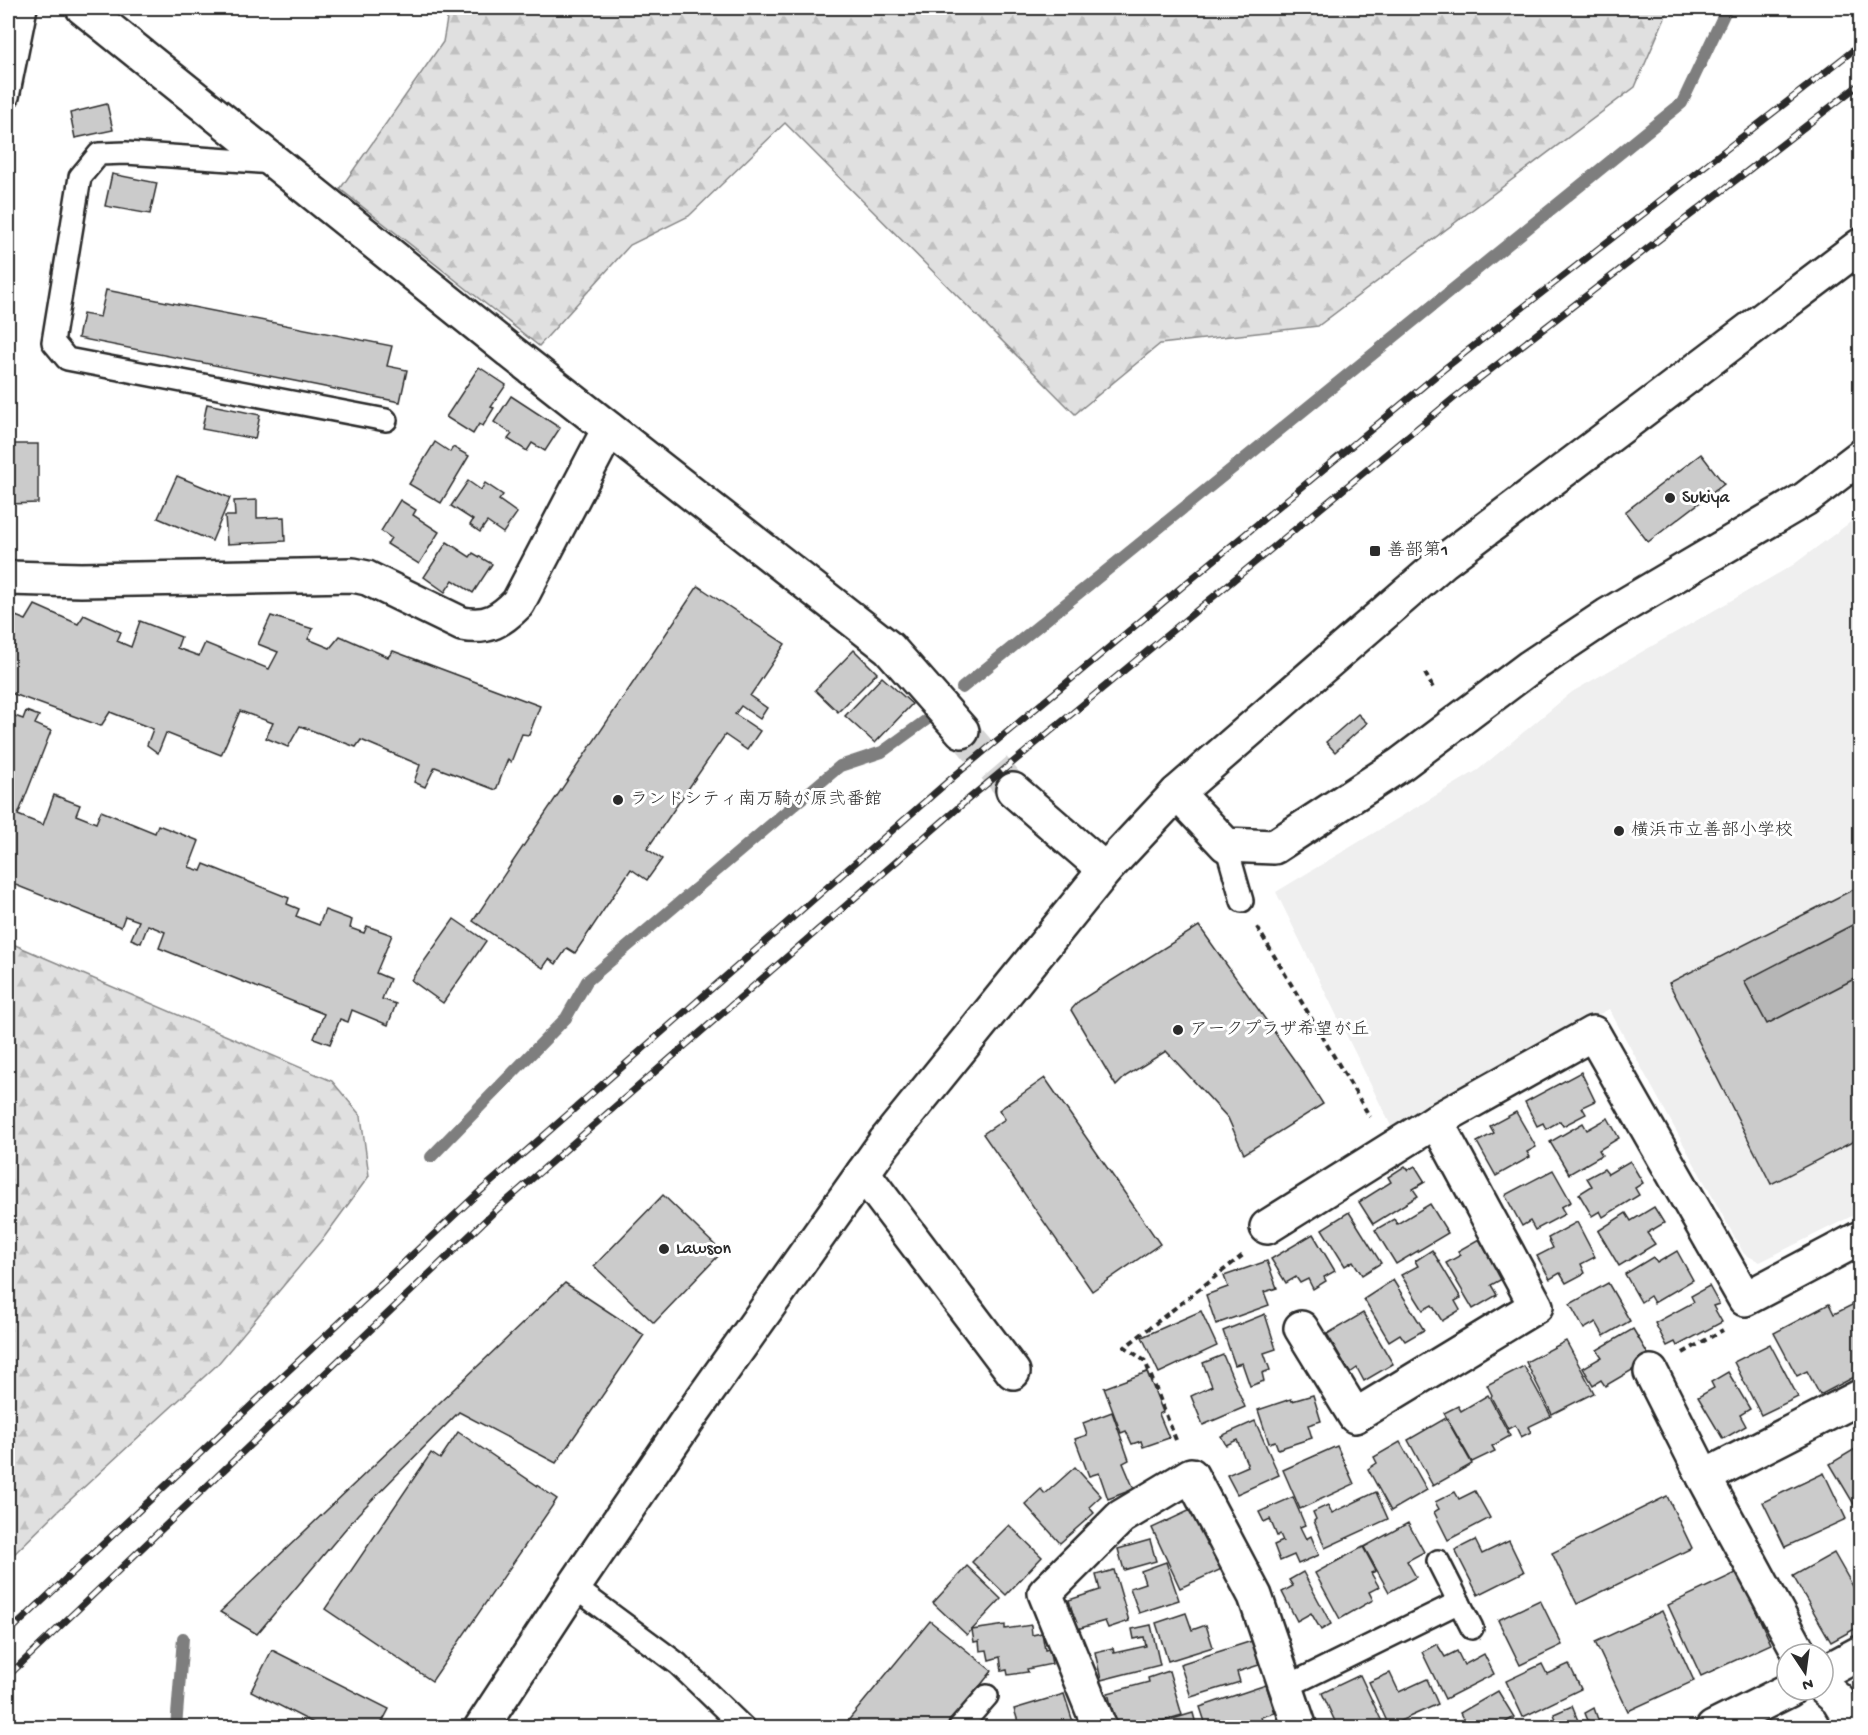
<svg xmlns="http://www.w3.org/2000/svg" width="1868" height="1735" viewBox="0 0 1868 1735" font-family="'Gochi Hand','Klee One',sans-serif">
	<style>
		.built { fill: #efefef }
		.forest { fill: url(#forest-firs); stroke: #868686; stroke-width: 1.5 }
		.water { fill: #b6b6b6; stroke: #7e7e7e; stroke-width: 1.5 }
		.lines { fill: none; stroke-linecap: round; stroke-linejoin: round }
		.stream { stroke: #7e7e7e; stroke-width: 12 }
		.building { fill: #cbcbcb; stroke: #2b2b2b; stroke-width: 1.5 }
		.street-tunnel { stroke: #d5d5d5; stroke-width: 33; stroke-dasharray: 33 16; stroke-linecap: butt }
		.lane-casing { stroke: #2b2b2b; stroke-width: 26 }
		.street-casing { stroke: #2b2b2b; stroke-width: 38 }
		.secondary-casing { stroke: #2b2b2b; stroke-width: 38 }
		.path { stroke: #2b2b2b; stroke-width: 4; stroke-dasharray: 6 4.5; stroke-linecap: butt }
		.lane { stroke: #fff; stroke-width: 21 }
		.street { stroke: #fff; stroke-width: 33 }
		.secondary { stroke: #fff; stroke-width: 33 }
		.rail-casing { stroke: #2b2b2b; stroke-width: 7 }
		.rail { stroke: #fff; stroke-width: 4.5; stroke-dasharray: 14; stroke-linecap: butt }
		.poi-dot { fill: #2b2b2b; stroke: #fff; stroke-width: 2 }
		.labels { text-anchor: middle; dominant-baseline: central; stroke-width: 6; stroke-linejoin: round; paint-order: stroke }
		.poi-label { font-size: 18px; fill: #2b2b2b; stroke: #fff; text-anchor: start }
	</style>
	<defs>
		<pattern id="forest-firs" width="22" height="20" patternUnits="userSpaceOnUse" patternTransform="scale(1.5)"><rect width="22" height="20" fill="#e0e0e0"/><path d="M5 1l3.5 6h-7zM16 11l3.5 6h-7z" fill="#c0c0c0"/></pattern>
	</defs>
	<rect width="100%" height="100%" fill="#fff"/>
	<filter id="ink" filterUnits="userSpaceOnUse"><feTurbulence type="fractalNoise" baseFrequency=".0167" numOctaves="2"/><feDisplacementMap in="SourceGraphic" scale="12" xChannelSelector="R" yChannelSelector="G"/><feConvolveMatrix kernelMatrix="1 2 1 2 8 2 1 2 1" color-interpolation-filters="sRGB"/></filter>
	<g filter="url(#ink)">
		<!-- built -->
		<polygon class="built" points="1860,515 1860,1212 1760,1262 1744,1254 1609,1009 1392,1128 1276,892 1478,770 1572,692 1793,565"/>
		<!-- forest -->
		<g class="forest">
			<polygon points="449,8 1669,8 1635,87 1318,326 1160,344 1075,414 785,123 689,216 630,245 539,346 340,189 443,42"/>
			<polygon points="8,942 332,1081 361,1116 369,1176 325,1236 217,1365 59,1510 8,1560"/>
		</g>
		<!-- water -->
		<polygon class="water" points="1860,921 1860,976 1767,1024 1744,981"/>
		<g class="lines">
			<!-- stream -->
			<g class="stream">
				<polyline points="962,688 1682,103 1727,8"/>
				<polyline points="431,1157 566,1018 587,981 840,766 882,752 929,718"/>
				<polyline points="176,1728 183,1638"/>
			</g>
		</g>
		<!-- building -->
		<g class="building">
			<polygon points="107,104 113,130 75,138 70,113"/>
			<polygon points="112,174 157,183 150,214 105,206"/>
			<polygon points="106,290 392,346 387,366 407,370 400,402 78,338 83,314 100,317"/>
			<polygon points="479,367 506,385 491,407 494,408 483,426 479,424 473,434 446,417"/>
			<polygon points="511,396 560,428 545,451 532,443 527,451 508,439 512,434 494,422"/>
			<polygon points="207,404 260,415 255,439 202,429"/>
			<polygon points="435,442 450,452 453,447 469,456 441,503 409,484"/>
			<polygon points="8,444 38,444 38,503 8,504"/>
			<polygon points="1701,454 1724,484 1648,542 1625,512"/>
			<polygon points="177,476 230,498 212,541 158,518"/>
			<polygon points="468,481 481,490 485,483 503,495 499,500 517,513 503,533 487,522 480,532 470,525 473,520 451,506"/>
			<polygon points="257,500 257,518 284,517 285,541 227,544 225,516 235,516 234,501"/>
			<polygon points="400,500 416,510 413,515 439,532 419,564 387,544 391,538 381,531"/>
			<polygon points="447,542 470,557 473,553 492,564 473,593 453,580 445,592 424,577"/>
			<polygon points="698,586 785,644 750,696 767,708 760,719 741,706 735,714 760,731 747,750 725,735 647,849 662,859 647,880 631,869 575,953 567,948 556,964 549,959 543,968 473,921"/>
			<polygon points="35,605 78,624 84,615 121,632 117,641 131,647 140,621 181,637 177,648 199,656 205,643 269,669 278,652 258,644 271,616 313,629 308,639 330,648 340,636 388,657 393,651 540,706 529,735 522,734 511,762 508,759 496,790 435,767 425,787 414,782 420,765 361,740 356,747 300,726 288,747 266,738 273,723 240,711 221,755 166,733 158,753 147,745 153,729 110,712 101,726 8,692 8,613 26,620"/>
			<polygon points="854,650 877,673 838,712 815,690"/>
			<polygon points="882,677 912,704 875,743 845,716"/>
			<polygon points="26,711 39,716 35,724 51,731 18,815 43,825 54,795 80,805 76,815 96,823 101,811 155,833 158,825 199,841 189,867 201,871 204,864 289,898 287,904 299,909 296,916 319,925 325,910 352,920 350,928 364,933 367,926 392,935 376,973 390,979 382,999 396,1004 388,1025 352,1010 348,1022 340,1019 330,1044 314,1038 324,1014 159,948 165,932 148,925 141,943 131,939 139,921 125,916 121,927 8,882 8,727 12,715 23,719"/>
			<polygon points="1358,714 1367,723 1335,752 1326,742"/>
			<polygon points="1860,886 1860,921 1744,981 1767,1024 1860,976 1860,1138 1771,1184 1669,983"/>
			<polygon points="454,919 486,941 443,1003 411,980"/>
			<polygon points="1199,926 1302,1071 1323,1104 1244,1154 1228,1118 1166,1051 1126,1076 1116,1086 1071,1010 1079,1001"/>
			<polygon points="1581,1072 1595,1101 1582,1107 1586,1114 1563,1126 1560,1121 1546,1129 1543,1123 1537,1126 1525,1102"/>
			<polygon points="1045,1078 1160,1244 1092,1291 983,1134 1005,1119 999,1110"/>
			<polygon points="1516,1112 1536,1147 1527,1152 1530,1157 1496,1176 1477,1142 1494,1133 1490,1126"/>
			<polygon points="1608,1118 1619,1138 1599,1150 1602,1155 1569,1174 1550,1142 1583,1123 1587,1130"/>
			<polygon points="1630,1161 1643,1183 1635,1188 1639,1195 1603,1217 1600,1211 1592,1216 1579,1194 1592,1186 1587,1178 1604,1169 1608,1174"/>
			<polygon points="1405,1166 1408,1170 1415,1166 1425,1182 1413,1189 1418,1196 1373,1224 1359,1202 1391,1182 1388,1177"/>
			<polygon points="1553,1170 1571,1202 1561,1207 1565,1214 1535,1230 1530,1221 1522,1226 1505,1195"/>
			<polygon points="663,1195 722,1252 654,1323 594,1266"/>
			<polygon points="1430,1204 1448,1233 1396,1264 1375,1230 1394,1219 1397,1224"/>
			<polygon points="1654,1207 1664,1223 1647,1233 1655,1244 1619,1266 1598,1231 1626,1213 1631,1221"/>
			<polygon points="1349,1212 1381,1263 1362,1275 1353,1261 1345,1266 1322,1229"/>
			<polygon points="1577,1222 1595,1257 1581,1264 1585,1273 1566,1283 1560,1273 1550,1279 1537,1256 1553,1248 1548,1238"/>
			<polygon points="1313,1234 1335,1271 1324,1277 1326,1281 1313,1289 1308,1279 1300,1283 1296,1277 1286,1283 1271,1259"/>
			<polygon points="1479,1239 1502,1279 1491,1285 1497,1295 1473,1309 1446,1263 1461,1255 1458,1251"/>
			<polygon points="1432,1250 1461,1298 1455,1301 1460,1310 1442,1321 1432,1305 1423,1310 1401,1275 1418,1266 1415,1261"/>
			<polygon points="1677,1251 1693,1280 1654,1303 1650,1296 1641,1302 1625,1274 1653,1257 1657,1263"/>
			<polygon points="1267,1261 1277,1288 1264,1292 1269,1305 1216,1324 1206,1295 1228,1287 1224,1276"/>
			<polygon points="1393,1280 1424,1330 1405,1341 1400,1334 1389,1341 1364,1299"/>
			<polygon points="565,1283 644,1335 556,1463 459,1412 358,1514 257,1634 220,1612"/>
			<polygon points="1608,1283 1630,1321 1604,1336 1596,1322 1584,1329 1570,1304"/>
			<polygon points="1709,1286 1719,1304 1713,1306 1722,1322 1677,1346 1675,1342 1667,1346 1655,1323 1694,1302 1691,1296"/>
			<polygon points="1860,1301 1860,1374 1820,1395 1807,1371 1797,1376 1774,1333 1829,1304 1834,1314"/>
			<polygon points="1201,1311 1217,1346 1159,1373 1142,1337"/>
			<polygon points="1363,1313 1393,1364 1364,1381 1357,1368 1350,1373 1327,1334"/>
			<polygon points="1265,1314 1276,1349 1264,1353 1270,1370 1262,1373 1264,1381 1250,1386 1242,1363 1235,1365 1223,1331"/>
			<polygon points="1633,1329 1651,1359 1605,1386 1601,1380 1593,1385 1583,1368 1602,1357 1597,1350"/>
			<polygon points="1566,1341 1594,1393 1552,1414 1526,1362"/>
			<polygon points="1770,1344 1798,1397 1761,1415 1734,1362"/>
			<polygon points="1223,1355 1245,1407 1203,1425 1191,1396 1212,1386 1203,1363"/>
			<polygon points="1524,1366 1551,1416 1528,1427 1531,1432 1521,1437 1515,1425 1508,1429 1491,1397 1492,1395 1487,1385"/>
			<polygon points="1147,1372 1163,1412 1159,1414 1169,1438 1143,1447 1141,1441 1132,1444 1126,1431 1121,1433 1104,1388"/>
			<polygon points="1728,1372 1750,1409 1740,1415 1746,1426 1723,1439 1698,1397 1714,1388 1711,1382"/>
			<polygon points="1313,1395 1321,1421 1308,1425 1312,1438 1278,1449 1275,1441 1269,1443 1258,1410 1291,1399 1292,1401"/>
			<polygon points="1488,1395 1510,1436 1492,1446 1495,1451 1472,1462 1444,1413 1458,1406 1461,1411"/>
			<polygon points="1112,1412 1129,1460 1123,1463 1134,1489 1108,1499 1099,1473 1089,1476 1075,1439 1087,1435 1083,1423"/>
			<polygon points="1446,1418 1472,1464 1433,1486 1408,1440"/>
			<polygon points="1255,1421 1279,1475 1237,1494 1227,1475 1248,1466 1237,1440 1226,1445 1221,1436"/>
			<polygon points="458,1432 557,1499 432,1681 325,1609 431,1453 440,1459"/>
			<polygon points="1400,1442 1427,1490 1391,1511 1368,1469 1377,1463 1374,1457"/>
			<polygon points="1337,1446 1354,1484 1300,1509 1283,1470"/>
			<polygon points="1860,1446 1860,1503 1855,1506 1830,1464"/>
			<polygon points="1075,1467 1101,1496 1089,1507 1094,1513 1060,1543 1025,1504 1041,1489 1045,1494"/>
			<polygon points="1824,1473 1846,1519 1785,1547 1763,1502"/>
			<polygon points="1475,1491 1490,1518 1448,1540 1434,1512 1439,1509 1435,1502 1455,1492 1459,1499"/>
			<polygon points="1376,1492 1388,1519 1325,1548 1314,1521 1316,1519 1313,1512 1328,1505 1332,1513"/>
			<polygon points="1667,1496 1692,1548 1577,1604 1552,1553"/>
			<polygon points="1293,1497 1305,1525 1300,1527 1306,1539 1311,1536 1319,1555 1298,1564 1294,1555 1280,1561 1274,1545 1283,1541 1280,1534 1277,1536 1270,1519 1264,1522 1259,1512"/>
			<polygon points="1195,1508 1224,1568 1180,1588 1152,1528"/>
			<polygon points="1408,1523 1424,1552 1407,1561 1416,1577 1389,1592 1364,1547"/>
			<polygon points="1009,1525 1042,1557 1006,1595 972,1562"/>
			<polygon points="1150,1540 1156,1561 1124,1570 1118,1549"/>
			<polygon points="1475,1540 1482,1554 1509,1541 1524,1572 1478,1595 1455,1550"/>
			<polygon points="1363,1547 1376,1571 1371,1573 1379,1587 1369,1592 1373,1600 1340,1619 1315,1573"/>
			<polygon points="1834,1553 1854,1588 1860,1585 1860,1626 1831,1642 1793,1576"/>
			<polygon points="1166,1562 1179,1600 1139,1613 1130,1588 1145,1583 1141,1571"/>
			<polygon points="967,1566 1001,1599 967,1635 933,1603"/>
			<polygon points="1114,1570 1129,1621 1108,1628 1105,1621 1077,1629 1069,1600 1100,1590 1096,1575"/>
			<polygon points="1303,1572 1331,1624 1321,1630 1311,1613 1297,1621 1282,1592 1293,1586 1289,1580"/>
			<polygon points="1738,1572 1771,1644 1701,1676 1668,1605"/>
			<polygon points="1540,1600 1562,1645 1520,1665 1498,1620"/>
			<polygon points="1662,1611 1694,1681 1628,1711 1595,1642"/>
			<polygon points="1186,1613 1192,1630 1206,1625 1213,1647 1168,1661 1156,1623"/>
			<polygon points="930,1621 992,1671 946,1728 842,1728"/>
			<polygon points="1005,1625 1005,1629 1031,1625 1032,1635 1042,1633 1045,1650 1049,1649 1052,1664 1027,1669 1028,1672 1008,1675 1007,1670 1002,1671 1000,1657 989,1660 987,1650 980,1651 979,1641 974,1642 972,1630"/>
			<polygon points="1151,1625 1160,1665 1101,1680 1095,1652 1113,1648 1114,1653 1146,1646 1144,1637 1134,1639 1132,1629"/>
			<polygon points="1252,1641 1259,1665 1237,1672 1240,1682 1191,1697 1180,1664"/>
			<polygon points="1437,1644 1445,1657 1457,1651 1464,1665 1484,1654 1494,1674 1445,1699 1422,1652"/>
			<polygon points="272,1650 389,1709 379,1728 323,1728 251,1691"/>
			<polygon points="1542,1664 1547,1674 1569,1664 1581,1689 1523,1717 1506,1681"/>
			<polygon points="1169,1671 1182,1715 1137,1728 1117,1728 1108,1693 1149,1682 1148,1678"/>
			<polygon points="1390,1673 1399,1692 1427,1679 1438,1704 1389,1726 1369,1682"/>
			<polygon points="1360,1675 1384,1726 1382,1728 1338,1728 1322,1693"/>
			<polygon points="1266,1685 1275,1713 1261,1717 1264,1728 1207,1728 1200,1707"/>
			<polygon points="1498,1691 1514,1717 1497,1728 1468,1728 1460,1713"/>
			<polygon points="1064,1694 1075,1728 1020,1728 1014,1709"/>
			<polygon points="1572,1706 1581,1728 1559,1728 1554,1714"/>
			<polygon points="1594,1708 1601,1728 1591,1728 1585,1713"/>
			<polygon points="1193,1713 1197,1728 1142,1728"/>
		</g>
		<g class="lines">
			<!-- street-tunnel -->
			<polyline class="street-tunnel" points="962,731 1013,790"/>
			<defs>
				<g id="lane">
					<polyline points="8,97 26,8"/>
					<polyline points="274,163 126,153 99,154 80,177 53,342 67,359 386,420"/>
					<polyline points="1226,845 1242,901"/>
					<polyline points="1438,1561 1472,1628"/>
					<polyline points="574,1587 678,1664 744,1728"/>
					<polyline points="1286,1687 1459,1602"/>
					<polyline points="959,1728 987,1696"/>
				</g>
				<g id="street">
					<polyline points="83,8 511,352 889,648 962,731"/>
					<path d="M8,578L81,580L353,575L367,578L462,624C488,629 501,620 518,603L609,429"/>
					<polyline points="1013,790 1105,870"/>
					<polyline points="1177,793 1226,845 1274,847 1401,764 1530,667 1608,615 1805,499 1860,457"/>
					<polyline points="863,1173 1013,1372"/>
					<polyline points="1267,1227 1436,1121 1593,1033 1745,1299 1860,1238"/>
					<polyline points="1301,1328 1355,1416 1536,1306 1436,1121"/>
					<polyline points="1651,1372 1704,1477 1800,1654"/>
					<polyline points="1704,1477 1860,1397"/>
					<polyline points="1823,1673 1860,1653"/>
					<polyline points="1823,1687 1838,1700 1855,1728"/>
					<polyline points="1100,1728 1045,1593 1121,1517 1191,1475 1255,1596 1300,1728"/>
					<polyline points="1713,1728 1789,1690"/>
				</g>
				<polyline id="secondary" points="481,1728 565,1600 689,1418 885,1142 1105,870 1177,793 1444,561 1860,246"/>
			</defs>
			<!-- lane casing -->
			<use href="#lane" class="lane-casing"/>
			<!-- street casing -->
			<use href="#street" class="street-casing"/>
			<!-- secondary casing -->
			<use href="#secondary" class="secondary-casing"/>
			<!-- path -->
			<g class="path">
				<polyline points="1425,673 1434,690"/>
				<polyline points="1257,927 1370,1117"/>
				<polyline points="1683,1353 1723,1330"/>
				<polyline points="1176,1440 1145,1361 1125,1347 1243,1255"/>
			</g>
			<!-- lane -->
			<use href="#lane" class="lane"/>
			<!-- street -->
			<use href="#street" class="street"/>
			<!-- secondary -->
			<use href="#secondary" class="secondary"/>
			<defs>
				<g id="rail">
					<polyline points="8,1633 476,1195 952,778 1444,369 1860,45"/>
					<polyline points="8,1676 494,1212 966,801 1454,398 1860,84"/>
				</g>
			</defs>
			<!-- rail casing -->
			<use href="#rail" class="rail-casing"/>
			<!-- rail -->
			<use href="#rail" class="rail"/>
		</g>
	</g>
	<!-- markers -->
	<g class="poi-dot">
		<circle cx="1670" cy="498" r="6"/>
		<rect x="1369" y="545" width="12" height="12" rx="3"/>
		<circle cx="618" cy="800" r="6"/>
		<circle cx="1619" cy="831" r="6"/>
		<circle cx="1178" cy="1030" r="6"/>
		<circle cx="664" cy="1249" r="6"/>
	</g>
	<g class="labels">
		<!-- poi labels -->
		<g class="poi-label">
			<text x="1682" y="498">Sukiya</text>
			<text x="1387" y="551">善部第1</text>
			<text x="630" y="800">ランドシティ南万騎が原弐番館</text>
			<text x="1631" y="831">横浜市立善部小学校</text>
			<text x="1190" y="1030">アークプラザ希望が丘</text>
			<text x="676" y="1249">Lawson</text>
		</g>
	</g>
	<!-- margin -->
	<rect width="1868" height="1735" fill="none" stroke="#fff" stroke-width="30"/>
	<rect x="15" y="15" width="1838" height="1705" fill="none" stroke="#2b2b2b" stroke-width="2" filter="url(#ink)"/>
	<!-- north arrow -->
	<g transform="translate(1805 1672) rotate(167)"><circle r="28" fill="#ffffff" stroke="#aaaaaa" stroke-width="1.5"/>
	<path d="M0-4.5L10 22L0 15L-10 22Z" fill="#2b2b2b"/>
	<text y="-9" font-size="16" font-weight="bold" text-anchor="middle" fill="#2b2b2b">N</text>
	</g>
</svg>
